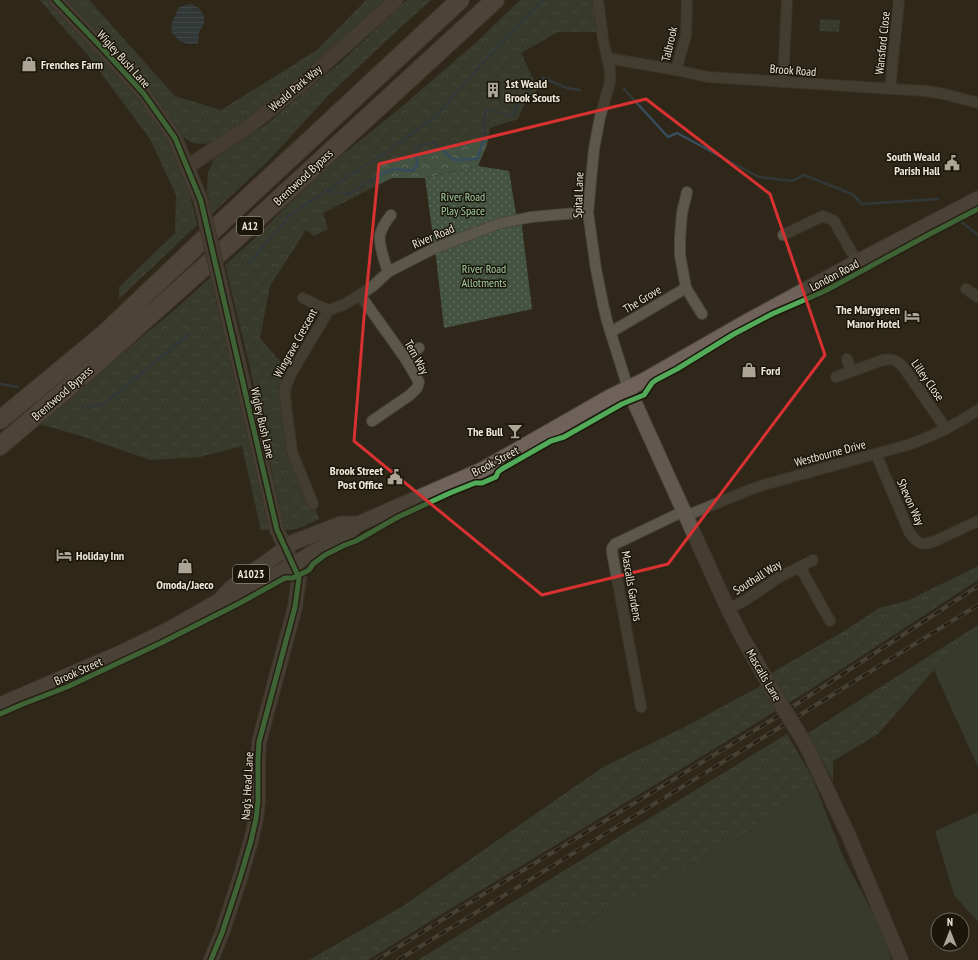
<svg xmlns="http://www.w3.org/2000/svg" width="978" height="960" viewBox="0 0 978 960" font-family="'PT Sans Narrow',sans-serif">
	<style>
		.grass { fill: #445242 }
		.forest { fill: url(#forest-crowns) }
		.park { fill: url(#park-dots) }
		.water { fill: url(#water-rules) }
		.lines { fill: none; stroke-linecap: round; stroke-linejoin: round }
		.stream { stroke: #374c5c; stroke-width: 2.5 }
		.street-casing { stroke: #4a4439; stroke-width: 12 }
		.secondary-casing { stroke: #4a4439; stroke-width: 16 }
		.primary-casing { stroke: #4a4439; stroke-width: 17 }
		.highway-casing { stroke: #4a4439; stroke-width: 20 }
		.street { stroke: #5c574b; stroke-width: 10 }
		.secondary { stroke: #615850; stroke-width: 14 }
		.primary { stroke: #6e625b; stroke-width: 15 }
		.highway { stroke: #74645b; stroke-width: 18 }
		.rail-casing { stroke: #656056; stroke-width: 4 }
		.rail { stroke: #1b160a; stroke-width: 2.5; stroke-dasharray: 8; stroke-linecap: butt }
		.secondary-bridge-casing { stroke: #4a4439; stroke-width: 16; stroke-linecap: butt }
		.secondary-bridge { stroke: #615850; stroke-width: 14 }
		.cycleway-casing { stroke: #1b160a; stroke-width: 8 }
		.cycleway { stroke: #51ab58; stroke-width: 5 }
		.marked { fill: none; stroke: #d73231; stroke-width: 3; stroke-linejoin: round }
		.labels { text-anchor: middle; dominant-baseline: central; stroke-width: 3; stroke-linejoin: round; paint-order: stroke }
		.shield { fill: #1b160a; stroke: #afa89a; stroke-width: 1 }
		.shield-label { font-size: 11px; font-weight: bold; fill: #efe7d7 }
		.street-label { font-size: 12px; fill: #efe7d7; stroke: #1b160a }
		.poi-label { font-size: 12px; font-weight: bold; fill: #efe7d7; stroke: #1b160a; text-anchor: start }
		.park-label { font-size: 12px; fill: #a5cfa6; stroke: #1b160a }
	</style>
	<defs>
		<pattern id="forest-crowns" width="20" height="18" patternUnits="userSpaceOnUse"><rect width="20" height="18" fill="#445242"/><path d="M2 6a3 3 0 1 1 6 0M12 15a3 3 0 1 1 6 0" fill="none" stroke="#5f6b5d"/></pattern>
		<pattern id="park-dots" width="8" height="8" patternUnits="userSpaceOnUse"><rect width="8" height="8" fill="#445242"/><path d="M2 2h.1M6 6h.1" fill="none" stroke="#5f6b5d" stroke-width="1.8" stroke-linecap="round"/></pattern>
		<pattern id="water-rules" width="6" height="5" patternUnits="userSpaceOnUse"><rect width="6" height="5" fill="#374c5c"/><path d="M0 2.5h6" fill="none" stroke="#546673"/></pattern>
	</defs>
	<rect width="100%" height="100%" fill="#2f281a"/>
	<!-- grass -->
	<g class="grass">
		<polygon points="978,633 978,767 934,670 945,657"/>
		<polygon points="812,777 844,859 883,932 891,960 493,960 579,926 750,832"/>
		<polygon points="978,812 978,922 954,895 935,831"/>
	</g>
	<!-- forest -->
	<g class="forest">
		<polygon points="40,0 51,0 137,95 173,147 189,190 197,225 119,299 119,287 175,233 176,195 150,139 87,54 59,23"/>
		<polygon points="67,0 89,0 175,96 221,110 317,50 366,0 388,0 310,73 217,142 202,144 193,143 183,137 165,114 153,93"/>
		<polygon points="407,0 431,0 402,26 328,96 268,161 211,215 207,194 208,172 214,159 268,123 342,61"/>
		<polygon points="520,0 601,0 602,32 558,32 521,53 538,89 523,107 518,119 490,128 487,145 478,166 425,178 392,178 323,213 328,229 314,236 306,230 270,286 260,338 291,374 292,452 319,519 297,529 286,530 283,525 250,367 225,265 254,239 316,176 399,109 482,37"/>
		<polygon points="211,277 249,429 269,530 261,530 242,446 200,457 150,460 78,435 39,424 120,355 172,312"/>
		<polygon points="978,566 978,580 811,689 709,752 440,915 368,960 309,960 403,906 603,767 683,728 762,685 768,675 849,628 879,608 907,601"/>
		<polygon points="978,625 978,633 945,657 878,734 833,761 833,781 808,733"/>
		<polygon points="787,734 812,777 750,832 579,926 493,960 418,960"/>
	</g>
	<!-- park -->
	<g class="park">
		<polygon points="820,19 840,20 839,32 819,31"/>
		<polygon points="478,166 509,171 517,220 521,219 532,309 444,328 436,257 433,249 433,236 425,178"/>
	</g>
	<!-- water -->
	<polygon class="water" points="190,4 199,8 204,16 204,23 199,33 198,44 187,44 178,40 171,31 172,22 179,7"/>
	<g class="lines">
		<!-- stream -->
		<g class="stream">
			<polyline points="624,89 668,137 677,133 759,177 792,181 804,175 852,194 862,204 938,199"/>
			<polyline points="327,191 350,194 383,173 395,169 412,171 417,166 416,147 433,142 454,160 477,159 484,140 485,109 513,116 520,100 532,86 543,78 567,88 580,90"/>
			<polyline points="959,220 978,235"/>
			<polyline points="250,262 291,214 388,151 435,117 477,69 543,0"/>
			<polyline points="0,384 18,387"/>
			<polyline points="85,408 104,404 188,335"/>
		</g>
		<defs>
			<g id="street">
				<polyline points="598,0 603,39 610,70 610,82 600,117 594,149 588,212 596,269 603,304 607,321 628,388"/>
				<polyline points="607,58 676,70 708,77 926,91 944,94 978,103"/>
				<polyline points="676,70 686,35 687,0"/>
				<polyline points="783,82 787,0"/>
				<polyline points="890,89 899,0"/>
				<polyline points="687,192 682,213 680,238 680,255 686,288 702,314"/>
				<polyline points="783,235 823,216 834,221 857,262"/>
				<path d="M388,272C385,263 378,243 380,235C382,227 386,221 391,215"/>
				<polyline points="966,289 978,297"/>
				<polyline points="360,295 405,358 419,382 417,388 410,395 372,421"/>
				<polyline points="303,298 319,306 329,310 343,305 360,295 373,286 388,272 433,249 498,224 531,217 588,212"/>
				<polyline points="611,332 686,288"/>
				<polyline points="405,358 419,348"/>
				<polyline points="847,359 851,371"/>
				<path d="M836,377L883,360C893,358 899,361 904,368L946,429"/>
				<path d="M876,454L909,532C917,544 922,546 935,541L978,521"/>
				<polyline points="313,504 292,452 284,390 291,374 329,310"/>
				<path d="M686,516L749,490L767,484L911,444C935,435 957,424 978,410"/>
				<polyline points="800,567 813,560"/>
				<polyline points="728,609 744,601 781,576 800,567 830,621"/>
				<polyline points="641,707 612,552 612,548 615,544 684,511"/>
			</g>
			<g id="secondary">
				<polyline points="56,0 103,49 144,94 175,138 201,201"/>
				<polyline points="187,167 248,127 300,86 396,0"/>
				<polyline points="628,388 728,609 741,635 774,693"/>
				<polyline points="806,745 848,834 901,960"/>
				<polyline points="211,960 222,933 240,878 251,841 256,819 258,801 258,758 259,742 295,607 299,578 277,530 220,283"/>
			</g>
			<g id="primary">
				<polyline points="219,601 231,588 294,542 341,524 358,524"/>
				<polyline points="0,705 123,652 170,629 219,601 238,597 309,555 347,534 358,524 482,470 610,397 645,380 750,320 857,262 978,199"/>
			</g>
			<g id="highway">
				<polyline points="0,420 104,334 225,219 460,0"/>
				<polyline points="0,446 90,369 231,243 495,0"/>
			</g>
		</defs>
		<!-- street casing -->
		<use href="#street" class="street-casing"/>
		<!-- secondary casing -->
		<use href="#secondary" class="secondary-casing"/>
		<!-- primary casing -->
		<use href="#primary" class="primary-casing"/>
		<!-- highway casing -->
		<use href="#highway" class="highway-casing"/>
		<!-- street -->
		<use href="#street" class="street"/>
		<!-- secondary -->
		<use href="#secondary" class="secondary"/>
		<!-- primary -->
		<use href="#primary" class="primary"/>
		<!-- highway -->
		<use href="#highway" class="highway"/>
		<defs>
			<g id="rail">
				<polyline points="377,960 492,889 775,718 978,586"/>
				<polyline points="398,960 782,726 978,605"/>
			</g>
		</defs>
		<!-- rail casing -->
		<use href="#rail" class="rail-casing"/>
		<!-- rail -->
		<use href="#rail" class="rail"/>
		<defs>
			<g id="secondary-bridge">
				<polyline points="201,201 220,283"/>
				<polyline points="774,693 806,745"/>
			</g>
		</defs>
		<!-- secondary-bridge casing -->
		<use href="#secondary-bridge" class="secondary-bridge-casing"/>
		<!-- secondary-bridge -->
		<use href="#secondary-bridge" class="secondary-bridge"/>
		<defs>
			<g id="cycleway">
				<polyline points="56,0 103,49 144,94 175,138 201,201 277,530 299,578 295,607 259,742 258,758 258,801 256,819 251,841 240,878 222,933 211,960"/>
				<polyline points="0,714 23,704 67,687 161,643 240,603 285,578 293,578 309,570 313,564 325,555 345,545 356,541 398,517 450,493 475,483 482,483 496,477 498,472 502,469 551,441 564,437 622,404 644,395 652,383 656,380 677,369 734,334 772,314 825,291 928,235 978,209"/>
			</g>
		</defs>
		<!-- cycleway casing -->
		<use href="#cycleway" class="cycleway-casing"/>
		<!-- cycleway -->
		<use href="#cycleway" class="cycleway"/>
	</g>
	<!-- marked area -->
	<path d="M0 0H978V960H0ZM646,99L770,194L825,355L668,564L542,595L354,441L364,317L379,164Z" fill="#2f281a" fill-opacity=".55" fill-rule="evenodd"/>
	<path class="marked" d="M646,99L770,194L825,355L668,564L542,595L354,441L364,317L379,164Z"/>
	<!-- icons -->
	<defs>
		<symbol id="shop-bare" viewBox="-9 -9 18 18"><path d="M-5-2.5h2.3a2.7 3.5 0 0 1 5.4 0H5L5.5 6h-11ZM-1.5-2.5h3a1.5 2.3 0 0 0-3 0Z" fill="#aca495" stroke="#1b160a" stroke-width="2.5" paint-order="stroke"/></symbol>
		<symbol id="building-bare" viewBox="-9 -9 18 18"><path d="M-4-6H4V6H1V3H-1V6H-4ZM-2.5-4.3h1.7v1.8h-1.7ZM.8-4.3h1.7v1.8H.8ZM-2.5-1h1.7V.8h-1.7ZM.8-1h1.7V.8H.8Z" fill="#aca495" stroke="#1b160a" stroke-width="2.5" paint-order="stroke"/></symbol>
		<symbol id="civic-bare" viewBox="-9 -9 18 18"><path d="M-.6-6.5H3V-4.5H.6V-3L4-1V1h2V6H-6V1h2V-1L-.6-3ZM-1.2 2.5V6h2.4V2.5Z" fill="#aca495" stroke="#1b160a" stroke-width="2.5" paint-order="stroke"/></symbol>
		<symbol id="hotel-bare" viewBox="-9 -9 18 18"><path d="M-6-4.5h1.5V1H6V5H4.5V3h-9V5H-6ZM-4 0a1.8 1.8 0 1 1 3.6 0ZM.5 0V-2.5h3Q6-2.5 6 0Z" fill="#aca495" stroke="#1b160a" stroke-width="2.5" paint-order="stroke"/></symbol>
		<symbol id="bar-bare" viewBox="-9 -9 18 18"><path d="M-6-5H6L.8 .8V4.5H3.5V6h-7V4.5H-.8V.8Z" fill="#aca495" stroke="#1b160a" stroke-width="2.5" paint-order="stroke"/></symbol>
	</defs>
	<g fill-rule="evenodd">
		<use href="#shop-bare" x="18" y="53" width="22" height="22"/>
		<use href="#building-bare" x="482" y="79" width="22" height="22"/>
		<use href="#civic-bare" x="941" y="152" width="22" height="22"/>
		<use href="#hotel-bare" x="901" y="305" width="22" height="22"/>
		<use href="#shop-bare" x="738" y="359" width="22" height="22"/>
		<use href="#bar-bare" x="504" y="420" width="22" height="22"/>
		<use href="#civic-bare" x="384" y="466" width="22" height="22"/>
		<use href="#hotel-bare" x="53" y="544" width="22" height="22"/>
		<use href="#shop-bare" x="174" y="555" width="22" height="22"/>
	</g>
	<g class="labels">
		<!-- shield labels -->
		<g class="shield">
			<rect x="237" y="217" width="26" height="18" rx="3"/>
			<rect x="233" y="565" width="36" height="18" rx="3"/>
		</g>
		<g class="shield-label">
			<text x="250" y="226">A12</text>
			<text x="251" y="574">A1023</text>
		</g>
		<!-- street labels -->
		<g class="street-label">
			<text transform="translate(882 43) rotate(-84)">Wansford Close</text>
			<text transform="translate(669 44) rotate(-77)">Talbrook</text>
			<text transform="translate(124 59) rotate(48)">Wigley Bush Lane</text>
			<text transform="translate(793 70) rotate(4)">Brook Road</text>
			<text transform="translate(295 88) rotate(-40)">Weald Park Way</text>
			<text transform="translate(303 177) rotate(-43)">Brentwood Bypass</text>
			<text transform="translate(578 195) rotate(-88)">Spital Lane</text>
			<text transform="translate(433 236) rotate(-23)">River Road</text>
			<text transform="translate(834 275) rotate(-28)">London Road</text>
			<text transform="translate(642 299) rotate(-31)">The Grove</text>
			<text transform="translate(295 343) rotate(-61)">Wingrave Crescent</text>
			<text transform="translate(417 357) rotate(61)">Tern Way</text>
			<text transform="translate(928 380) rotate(55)">Lilley Close</text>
			<text transform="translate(62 393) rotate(-41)">Brentwood Bypass</text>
			<text transform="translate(263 423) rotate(77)">Wigley Bush Lane</text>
			<text transform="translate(830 453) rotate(-15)">Westbourne Drive</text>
			<text transform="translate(495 461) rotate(-28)">Brook Street</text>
			<text transform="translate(911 502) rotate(66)">Shevon Way</text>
			<text transform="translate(757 577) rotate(-32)">Southall Way</text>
			<text transform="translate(632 586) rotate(80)">Mascalls Gardens</text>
			<text transform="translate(78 671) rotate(-24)">Brook Street</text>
			<text transform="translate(764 675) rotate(60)">Mascalls Lane</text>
			<text transform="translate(247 786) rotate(-87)">Nag's Head Lane</text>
		</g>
		<!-- poi labels -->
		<g class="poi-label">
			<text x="41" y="64">Frenches Farm</text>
			<text x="505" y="83">1st Weald<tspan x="505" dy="14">Brook Scouts</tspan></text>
			<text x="940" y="156" text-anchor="end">South Weald<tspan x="940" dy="14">Parish Hall</tspan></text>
			<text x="900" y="309" text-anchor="end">The Marygreen<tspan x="900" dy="14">Manor Hotel</tspan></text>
			<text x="761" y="370">Ford</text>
			<text x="503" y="431" text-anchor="end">The Bull</text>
			<text x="383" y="470" text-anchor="end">Brook Street<tspan x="383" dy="14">Post Office</tspan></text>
			<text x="76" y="555">Holiday Inn</text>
			<text x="185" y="584" text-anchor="middle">Omoda/Jaeco</text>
		</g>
		<!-- park labels -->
		<g class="park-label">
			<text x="463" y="196">River Road<tspan x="463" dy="14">Play Space</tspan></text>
			<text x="484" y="268">River Road<tspan x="484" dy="14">Allotments</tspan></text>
		</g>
	</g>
	<!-- north arrow -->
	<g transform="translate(950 932)"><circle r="19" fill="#1b160a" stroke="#706a5c"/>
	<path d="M0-3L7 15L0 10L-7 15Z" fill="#aca495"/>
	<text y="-6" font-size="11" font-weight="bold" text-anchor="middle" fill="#efe7d7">N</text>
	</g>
</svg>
